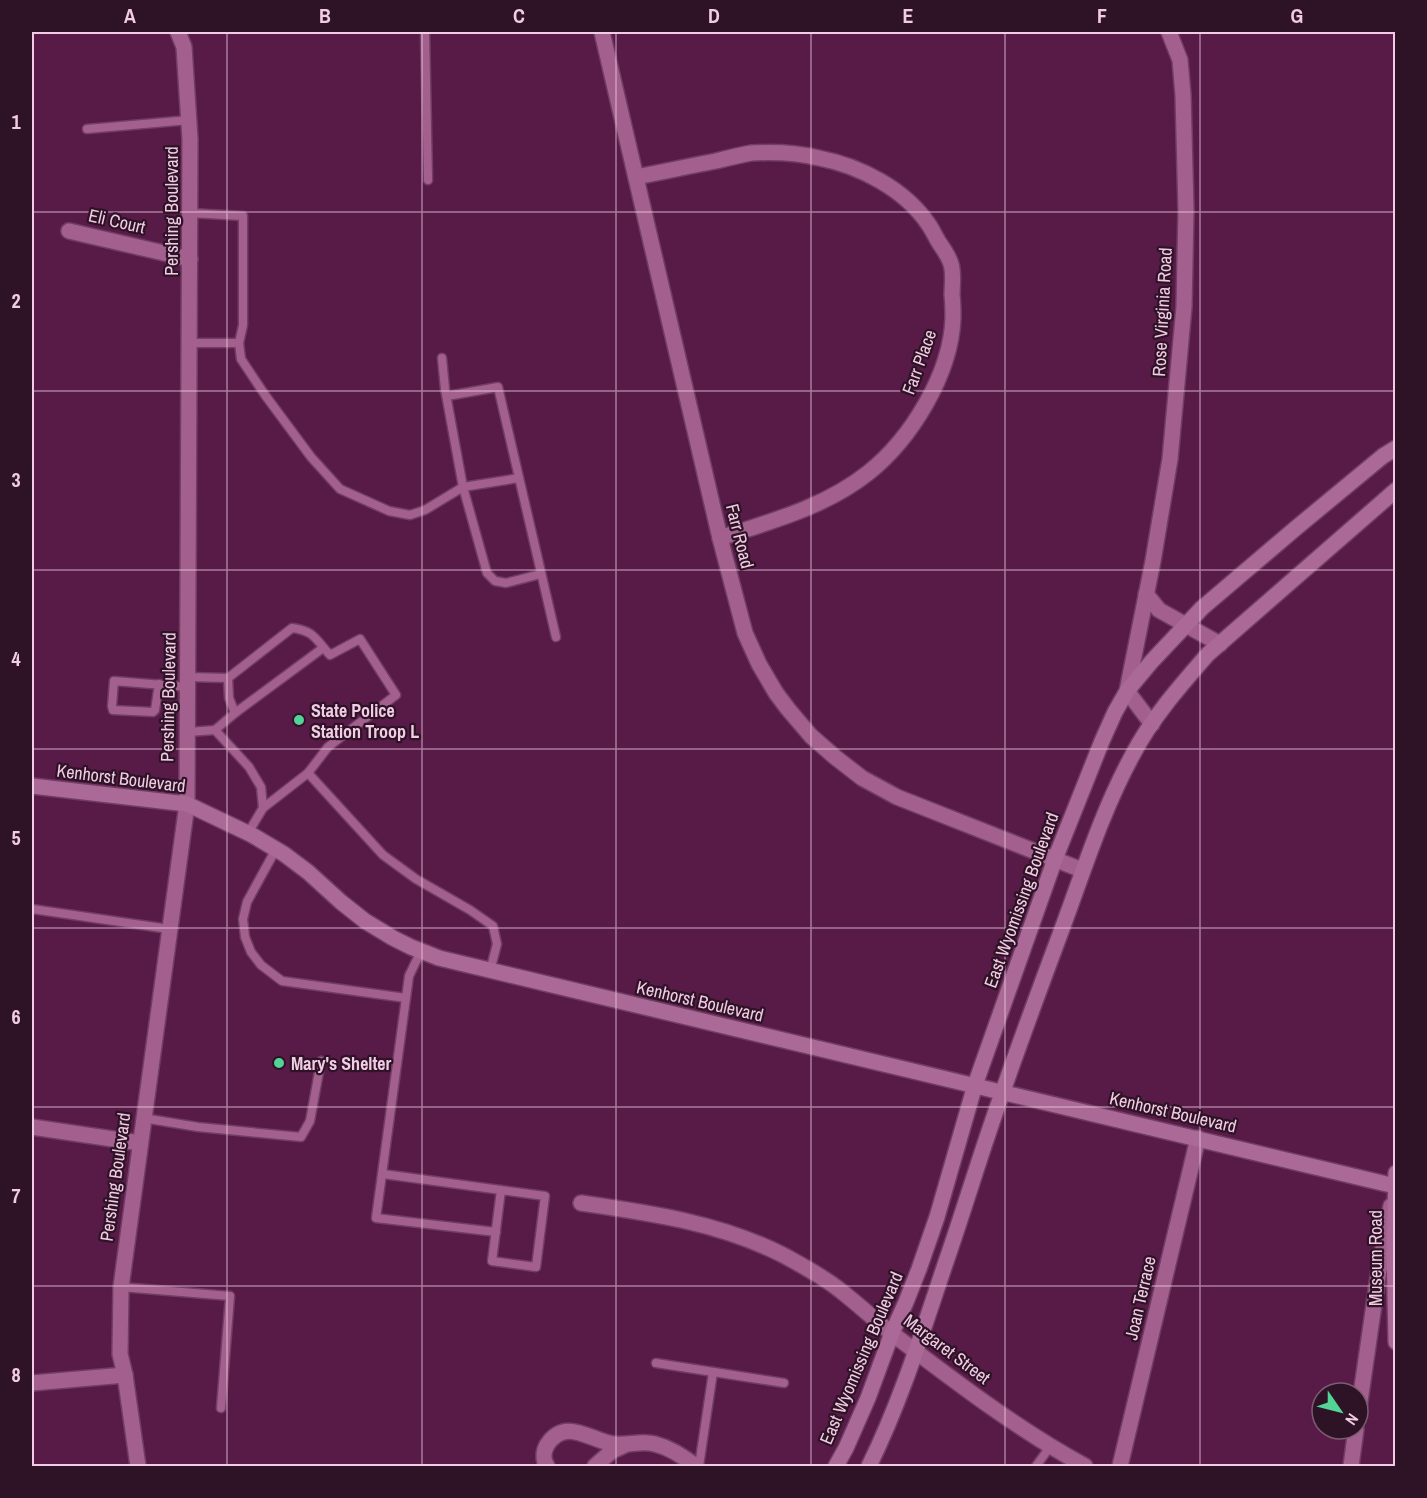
<svg xmlns="http://www.w3.org/2000/svg" width="1427" height="1498" viewBox="0 0 1427 1498" font-family="'Archivo Narrow',sans-serif">
	<style>
		.lines { fill: none; stroke-linecap: round; stroke-linejoin: round }
		.lane-casing { stroke: #713d64; stroke-width: 11 }
		.street-casing { stroke: #713d64; stroke-width: 18 }
		.secondary-casing { stroke: #713d64; stroke-width: 18 }
		.lane { stroke: #a3608e; stroke-width: 8 }
		.street { stroke: #a3608e; stroke-width: 15 }
		.secondary { stroke: #aa6996; stroke-width: 15 }
		.grid { fill: none; stroke: #f1cce4; stroke-width: 1.5; stroke-opacity: 0.55 }
		.poi-dot { fill: #53d396; stroke: #2e1326; stroke-width: 2 }
		.labels { text-anchor: middle; dominant-baseline: central; stroke-width: 4.5; stroke-linejoin: round; paint-order: stroke }
		.street-label { font-size: 18px; fill: #f1cce4; stroke: #2e1326 }
		.poi-label { font-size: 18px; font-weight: bold; fill: #f1cce4; stroke: #2e1326; text-anchor: start }
		.neatline { fill: none; stroke: #f1cce4; stroke-width: 2 }
		.grid-label { font-size: 20px; text-anchor: middle; font-weight: bold; fill: #f1cce4 }
	</style>
	<rect width="100%" height="100%" fill="#581b48"/>
	<g class="lines">
		<defs>
			<g id="lane">
				<polyline points="425,32 428,180"/>
				<polyline points="87,129 189,120"/>
				<polyline points="190,213 243,216 243,325 239,343 241,359 265,395 311,457 340,489 389,511 410,515 425,510 463,487 445,389 442,358"/>
				<polyline points="190,343 239,343"/>
				<polyline points="447,396 498,387 556,637"/>
				<polyline points="519,478 463,487 487,573 495,581 506,583 541,574"/>
				<path d="M188,677L228,678L292,628C315,631 315,639 330,655L360,639L396,695L328,747L308,773L263,808L248,833"/>
				<polyline points="228,678 229,698 235,713"/>
				<polyline points="159,684 155,710 153,712 113,710 112,706 114,681 188,687"/>
				<polyline points="215,730 235,713 323,648"/>
				<polyline points="188,732 215,730 249,767 261,787 263,808"/>
				<polyline points="308,773 383,855 416,879 470,910 493,926 497,944 490,971"/>
				<polyline points="276,849 247,902 243,919 245,937 251,952 261,965 282,981 406,998"/>
				<polyline points="32,909 169,929"/>
				<polyline points="421,951 409,976 376,1218 496,1232"/>
				<polyline points="143,1118 198,1127 301,1137 310,1121 321,1061"/>
				<polyline points="383,1174 545,1196 536,1267 492,1261 501,1190"/>
				<polyline points="121,1287 230,1296 221,1408"/>
				<polyline points="656,1363 784,1383"/>
				<polyline points="699,1466 713,1372"/>
				<polyline points="1036,1466 1050,1447"/>
			</g>
			<g id="street">
				<polyline points="602,32 720,538 745,633 759,664 776,693 788,709 811,736 835,757 862,778 897,797 1082,870"/>
				<path d="M636,177C663,172 689,166 716,161C728,158 740,155 751,153C772,152 799,153 819,158C860,166 905,189 929,225C933,231 936,238 940,244C944,250 949,257 951,264C954,273 952,286 952,295C953,303 953,311 953,318C951,374 911,439 868,473C825,507 772,521 720,538"/>
				<polyline points="69,231 190,259"/>
				<polyline points="1146,594 1159,610 1220,644"/>
				<polyline points="1152,724 1127,691 1153,561 1170,459 1184,307 1186,210 1183,95 1180,60 1169,32"/>
				<polyline points="32,1127 140,1143"/>
				<path d="M581,1203C651,1213 720,1223 783,1255C803,1266 824,1277 841,1291C859,1305 876,1321 894,1335C956,1382 1017,1429 1085,1466"/>
				<polyline points="32,1383 125,1375"/>
				<polyline points="1358,1415 1379,1270 1391,1206"/>
				<polyline points="138,1466 125,1375 120,1354 121,1287 187,804 190,139 184,47 178,32"/>
				<path d="M547,1466C543,1460 543,1452 547,1445C565,1416 591,1441 614,1444C628,1446 641,1440 655,1444C671,1448 683,1457 696,1466"/>
				<polyline points="595,1466 612,1451 625,1445"/>
				<polyline points="1120,1466 1198,1138"/>
				<polyline points="1351,1466 1356,1429"/>
			</g>
			<g id="secondary">
				<polyline points="32,786 187,804 252,835 284,854 308,872 341,902 365,921 393,938 411,947 439,958 1395,1186"/>
				<polyline points="1396,1173 1394,1249 1396,1342"/>
				<polyline points="836,1466 846,1448 868,1398 892,1333 906,1302 919,1269 937,1217 975,1085 1055,859 1102,741 1115,712 1127,691 1152,661 1202,608 1296,528 1383,456 1396,448"/>
				<path d="M869,1466C903,1397 925,1323 950,1250C968,1197 984,1143 1003,1091C1021,1039 1040,988 1059,937C1082,876 1101,813 1132,756C1151,719 1180,686 1208,654L1396,490"/>
			</g>
		</defs>
		<!-- lane casing -->
		<use href="#lane" class="lane-casing"/>
		<!-- street casing -->
		<use href="#street" class="street-casing"/>
		<!-- secondary casing -->
		<use href="#secondary" class="secondary-casing"/>
		<!-- lane -->
		<use href="#lane" class="lane"/>
		<!-- street -->
		<use href="#street" class="street"/>
		<!-- secondary -->
		<use href="#secondary" class="secondary"/>
	</g>
	<!-- grid -->
	<path class="grid" d="M227,32V1466M422,32V1466M616,32V1466M811,32V1466M1005,32V1466M1200,32V1466M32,212H1396M32,391H1396M32,570H1396M32,749H1396M32,928H1396M32,1107H1396M32,1286H1396"/>
	<!-- markers -->
	<g class="poi-dot">
		<circle cx="299" cy="720" r="6"/>
		<circle cx="279" cy="1063" r="6"/>
	</g>
	<g class="labels">
		<!-- street labels -->
		<g class="street-label">
			<text transform="translate(171 211) rotate(-90)">Pershing Boulevard</text>
			<text transform="translate(117 221) rotate(13)">Eli Court</text>
			<text transform="translate(1162 312) rotate(-87)">Rose Virginia Road</text>
			<text transform="translate(919 362) rotate(-70)">Farr Place</text>
			<text transform="translate(740 536) rotate(76)">Farr Road</text>
			<text transform="translate(168 697) rotate(-89)">Pershing Boulevard</text>
			<text transform="translate(121 778) rotate(7)">Kenhorst Boulevard</text>
			<text transform="translate(1021 900) rotate(-70)">East Wyomissing Boulevard</text>
			<text transform="translate(700 1001) rotate(13)">Kenhorst Boulevard</text>
			<text transform="translate(1173 1112) rotate(13)">Kenhorst Boulevard</text>
			<text transform="translate(115 1177) rotate(-82)">Pershing Boulevard</text>
			<text transform="translate(1375 1258) rotate(-90)">Museum Road</text>
			<text transform="translate(1140 1298) rotate(-77)">Joan Terrace</text>
			<text transform="translate(947 1349) rotate(37)">Margaret Street</text>
			<text transform="translate(861 1358) rotate(-67)">East Wyomissing Boulevard</text>
		</g>
		<!-- poi labels -->
		<g class="poi-label">
			<text x="311" y="710">State Police<tspan x="311" dy="21">Station Troop L</tspan></text>
			<text x="291" y="1063">Mary's Shelter</text>
		</g>
	</g>
	<!-- border -->
	<rect width="1427" height="1498" fill="none" stroke="#2e1326" stroke-width="66"/>
	<!-- north arrow -->
	<g transform="translate(1340 1411) rotate(125)"><circle r="28" fill="#2e1326" stroke="#7c5d72" stroke-width="1.5"/>
	<path d="M0-4.5L10 22L0 15L-10 22Z" fill="#53d396"/>
	<text y="-9" font-size="16" font-weight="bold" text-anchor="middle" fill="#f1cce4">N</text>
	</g>
	<rect x="33" y="33" width="1361" height="1432" class="neatline"/>
	<g class="grid-label">
		<text x="130" y="23">A</text>
		<text x="325" y="23">B</text>
		<text x="519" y="23">C</text>
		<text x="714" y="23">D</text>
		<text x="908" y="23">E</text>
		<text x="1102" y="23">F</text>
		<text x="1297" y="23">G</text>
		<text x="16" y="129">1</text>
		<text x="16" y="308">2</text>
		<text x="16" y="487">3</text>
		<text x="16" y="666">4</text>
		<text x="16" y="845">5</text>
		<text x="16" y="1024">6</text>
		<text x="16" y="1203">7</text>
		<text x="16" y="1382">8</text>
	</g>
</svg>
